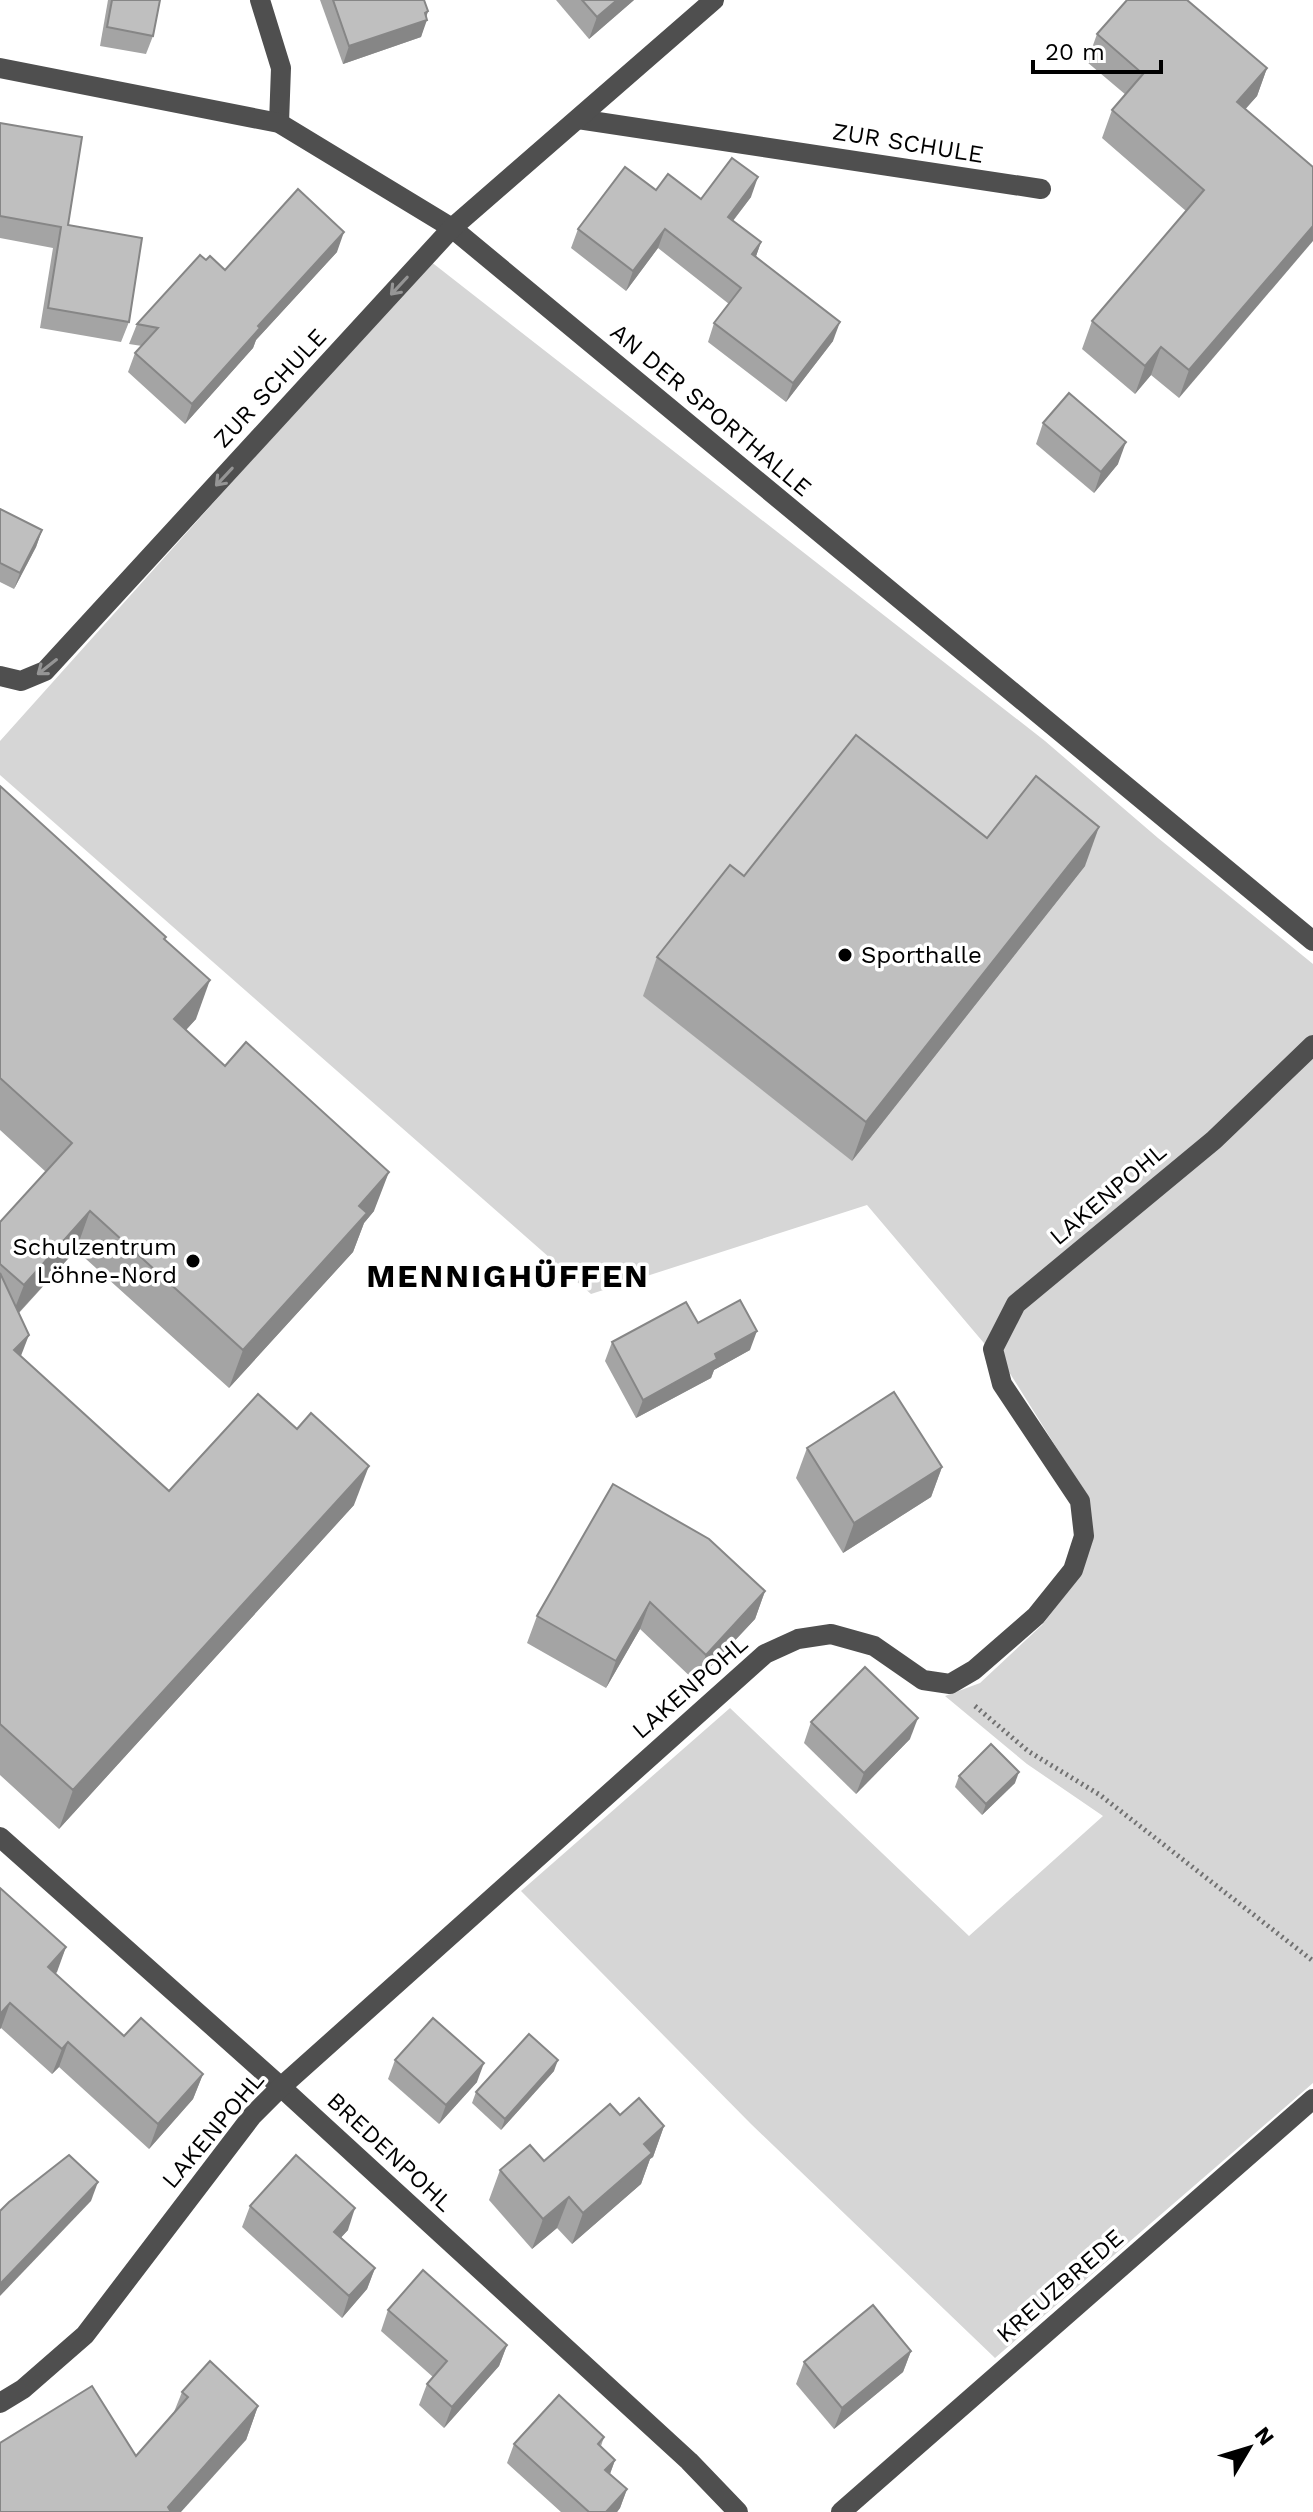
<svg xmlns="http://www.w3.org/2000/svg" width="1313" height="2512" viewBox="0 0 1313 2512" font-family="'Work Sans',sans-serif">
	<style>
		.green { fill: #d6d6d6 }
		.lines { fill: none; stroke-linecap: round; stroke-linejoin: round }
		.path { stroke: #717171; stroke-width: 5; stroke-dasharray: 2 4; stroke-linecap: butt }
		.minor { stroke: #4f4f4f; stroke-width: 20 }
		.wall { fill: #a4a4a4 }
		.shaded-wall { fill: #868686 }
		.building { fill: #bfbfbf; stroke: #868686; stroke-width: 2 }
		.oneway { stroke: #959595 }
		.poi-dot { fill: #000; stroke: #fff; stroke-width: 3 }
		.labels { text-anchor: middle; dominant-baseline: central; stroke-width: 7; stroke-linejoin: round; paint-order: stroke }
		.street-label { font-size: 24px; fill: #000; stroke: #fff }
		.poi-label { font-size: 24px; fill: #000; stroke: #fff; text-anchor: start }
		.district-label { font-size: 32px; font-weight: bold; letter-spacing: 2px; fill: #000; stroke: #fff }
	</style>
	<rect width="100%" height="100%" fill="#fff"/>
	<!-- green -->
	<polygon class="green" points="430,261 1045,741 1158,838 1313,964 1313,2083 995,2358 751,2124 521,1891 730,1708 969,1936 1103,1816 1027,1764 945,1696 980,1683 1042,1625 1080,1576 1083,1490 1011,1375 867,1205 591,1294 0,775 0,741"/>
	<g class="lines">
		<!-- path -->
		<polyline class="path" points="975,1706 1028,1751 1100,1795 1313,1961"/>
		<!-- minor -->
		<g class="minor">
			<polyline points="260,0 281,68 279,123"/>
			<polyline points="0,68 279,123 452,228 1313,941"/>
			<polyline points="578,119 1041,189"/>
			<polyline points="0,676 21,681 45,671 452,228 714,0"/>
			<polyline points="0,1837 281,2087 689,2461 738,2512"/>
			<polyline points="0,2403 23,2389 85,2335 252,2116 281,2087 765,1654 798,1639 831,1634 874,1646 923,1680 950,1684 974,1670 1036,1616 1073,1570 1084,1536 1080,1501 1002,1384 993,1349 1016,1304 1214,1140 1313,1045"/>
			<polyline points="841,2512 1313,2099"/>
		</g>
	</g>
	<!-- wall -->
	<g class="wall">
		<polygon points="108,0 160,0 153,36 146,54 100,46"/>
		<polygon points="320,0 424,0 428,11 421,37 343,64"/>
		<polygon points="556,0 634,0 589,39"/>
		<polygon points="1097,34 1267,68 1257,96 1245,109 1313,167 1179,398 1151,375 1135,394 1082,349 1092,321 1186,211 1102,138 1112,110 1126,95 1087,62"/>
		<polygon points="0,123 68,225 129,322 121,342 40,328 53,248 0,238"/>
		<polygon points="656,190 701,199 751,197 733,221 761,242 756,256 833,341 786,402 708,342 714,323 729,304 658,248 626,291 571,248 578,229"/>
		<polygon points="337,252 256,340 253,348 185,424 128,372 135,353 142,346 129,344 137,324 225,270"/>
		<polygon points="1043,423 1118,464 1094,493 1036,444"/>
		<polygon points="0,509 42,530 36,547 14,589 0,582"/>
		<polygon points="0,786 165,940 196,1019 186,1030 374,1211 364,1223 353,1252 229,1388 76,1250 19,1313 21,1356 169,1491 354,1505 59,1829 0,1775 0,1222 46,1172 0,1130"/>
		<polygon points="1085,866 852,1161 643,996 657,957 744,876"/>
		<polygon points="698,1323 750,1350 714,1370 711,1378 636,1418 605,1361 612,1342"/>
		<polygon points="807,1448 942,1467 931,1497 843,1553 796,1478"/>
		<polygon points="613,1484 765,1591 755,1619 696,1682 640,1629 606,1688 527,1643 537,1616"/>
		<polygon points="811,1722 910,1739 856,1794 804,1743"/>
		<polygon points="959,1776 1015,1783 982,1815 955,1787"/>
		<polygon points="0,1888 66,1947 55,1974 124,2036 203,2074 193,2099 149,2149 59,2067 52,2074 1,2028 0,2029"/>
		<polygon points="395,2060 477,2082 439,2124 388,2079"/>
		<polygon points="554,2071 501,2130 472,2103 476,2092"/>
		<polygon points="620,2115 664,2126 653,2157 650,2159 641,2184 572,2244 557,2228 532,2249 489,2200 500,2170 544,2161"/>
		<polygon points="250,2206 348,2230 341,2237 375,2268 367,2289 342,2318 242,2227"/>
		<polygon points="388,2310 507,2345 499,2366 444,2428 419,2405 427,2384 433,2377 381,2331"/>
		<polygon points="911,2351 903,2372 834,2429 796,2384 804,2362"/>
		<polygon points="182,2392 258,2406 246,2440 136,2456 174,2412"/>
		<polygon points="604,2437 601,2446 615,2460 610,2474 627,2489 620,2508 617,2512 561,2512 507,2463 514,2444"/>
	</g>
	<!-- shaded-wall -->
	<g class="shaded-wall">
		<polygon points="617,0 634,0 589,39 597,17"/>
		<polygon points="428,11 425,20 427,20 421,37 343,64 349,46"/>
		<polygon points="1267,68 1257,96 1227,130 1237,102"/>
		<polygon points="758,177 751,197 721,236 728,217"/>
		<polygon points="1313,226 1313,241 1179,398 1189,370"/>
		<polygon points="665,229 658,248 626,291 633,271"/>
		<polygon points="344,232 337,252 256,340 253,348 185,424 192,404 258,326"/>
		<polygon points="761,242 754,262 752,254"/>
		<polygon points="840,322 833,341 786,402 793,383"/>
		<polygon points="1161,347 1151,375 1135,394 1145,366"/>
		<polygon points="1126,442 1118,464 1094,493 1101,472"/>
		<polygon points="42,530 36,547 14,589 20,573"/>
		<polygon points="1099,827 1085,866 852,1161 866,1122"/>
		<polygon points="210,980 196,1019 160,1058 174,1019"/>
		<polygon points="389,1172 374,1211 364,1223 353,1252 229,1388 243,1350 359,1206"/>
		<polygon points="90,1211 76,1250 9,1323 24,1285"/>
		<polygon points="757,1331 750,1350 714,1370 711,1378 636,1418 643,1400 715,1354"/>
		<polygon points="29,1335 14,1374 14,1350"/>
		<polygon points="369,1466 354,1505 59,1829 73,1790"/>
		<polygon points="942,1467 931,1497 843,1553 854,1523"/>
		<polygon points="765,1591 755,1619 696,1682 706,1655"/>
		<polygon points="650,1602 640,1629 606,1688 616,1661"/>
		<polygon points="918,1718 910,1739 856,1794 864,1773"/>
		<polygon points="1019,1772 1015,1783 982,1815 986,1804"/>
		<polygon points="66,1947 57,1972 39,1992 48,1967"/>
		<polygon points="10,2003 1,2028 0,2029 0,2014"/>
		<polygon points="68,2042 59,2067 52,2074 62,2049"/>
		<polygon points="558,2060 554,2071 501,2130 505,2119"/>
		<polygon points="484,2063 477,2082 439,2124 446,2105"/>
		<polygon points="203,2074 193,2099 149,2149 158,2124"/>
		<polygon points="664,2126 653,2157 650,2159 641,2184 572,2244 583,2213 644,2144"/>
		<polygon points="98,2182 91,2201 0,2296 0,2284"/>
		<polygon points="569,2197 557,2228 532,2249 543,2219"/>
		<polygon points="355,2208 348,2230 327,2253 334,2232"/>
		<polygon points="375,2268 367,2289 342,2318 349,2296"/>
		<polygon points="507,2345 499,2366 444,2428 452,2407"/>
		<polygon points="911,2351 903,2372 834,2429 842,2408"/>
		<polygon points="258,2406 246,2440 181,2512 166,2512 168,2507"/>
		<polygon points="615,2460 608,2479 605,2470"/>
		<polygon points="627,2489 620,2508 617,2512 606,2512"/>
	</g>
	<!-- building -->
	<g class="building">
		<polygon points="112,0 160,0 153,36 107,27"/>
		<polygon points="333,0 424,0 428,11 425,13 427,20 349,46"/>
		<polygon points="582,0 617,0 597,17"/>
		<polygon points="1127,0 1187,0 1267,68 1237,102 1313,167 1313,226 1189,370 1161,347 1145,366 1092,321 1204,190 1112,110 1143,74 1097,34"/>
		<polygon points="0,123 82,137 68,225 142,238 129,322 48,308 61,227 0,216"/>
		<polygon points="732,158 758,177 728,217 761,242 752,254 840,322 793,383 714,323 741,288 665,229 633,271 578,229 625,167 656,190 668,174 701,199"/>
		<polygon points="298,189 344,232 258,326 260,328 192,404 135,353 158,328 137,324 200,255 206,260 210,256 225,270"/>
		<polygon points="1069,393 1126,442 1101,472 1043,423"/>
		<polygon points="0,509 42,530 20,573 0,563"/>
		<polygon points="856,735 987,838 1036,776 1099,827 866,1122 657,957 730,865 744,876"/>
		<polygon points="0,786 166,937 164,939 210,980 174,1019 225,1066 246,1042 389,1172 359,1206 367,1213 243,1350 90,1211 24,1285 0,1264 0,1222 72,1143 0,1078"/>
		<polygon points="0,1273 29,1335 14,1350 169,1491 258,1394 297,1429 311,1413 369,1466 73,1790 0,1724"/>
		<polygon points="740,1300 757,1331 715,1354 717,1359 643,1400 612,1342 686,1302 698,1323"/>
		<polygon points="894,1392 942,1467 854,1523 807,1448"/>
		<polygon points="613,1484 709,1539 765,1591 706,1655 650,1602 616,1661 537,1616"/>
		<polygon points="865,1667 918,1718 864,1773 811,1722"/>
		<polygon points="991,1744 1019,1772 986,1804 959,1776"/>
		<polygon points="0,1888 66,1947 48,1967 124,2036 141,2018 203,2074 158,2124 68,2042 62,2049 10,2003 0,2014"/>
		<polygon points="433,2018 484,2063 446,2105 395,2060"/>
		<polygon points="529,2034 558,2060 505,2119 476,2092"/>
		<polygon points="639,2098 664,2126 644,2144 652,2153 583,2213 569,2197 543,2219 500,2170 530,2145 544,2161 610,2104 620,2115"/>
		<polygon points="69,2155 98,2182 0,2284 0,2211 9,2202"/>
		<polygon points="296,2155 355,2208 334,2232 375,2268 349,2296 250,2206"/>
		<polygon points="423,2270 507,2345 452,2407 427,2384 447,2361 388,2310"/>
		<polygon points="873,2305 911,2351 842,2408 804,2362"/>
		<polygon points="210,2361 258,2406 168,2507 171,2512 0,2512 0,2443 92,2386 136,2456 188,2397 182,2392"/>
		<polygon points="559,2395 604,2437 598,2444 615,2460 605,2470 627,2489 606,2512 589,2512 514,2444"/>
	</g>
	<!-- one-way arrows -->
	<defs><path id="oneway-shaft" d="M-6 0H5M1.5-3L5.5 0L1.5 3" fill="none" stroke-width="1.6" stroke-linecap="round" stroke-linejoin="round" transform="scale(2)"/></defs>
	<g class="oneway">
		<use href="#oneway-shaft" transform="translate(399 286) rotate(133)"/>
		<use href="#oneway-shaft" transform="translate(224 477) rotate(133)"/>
		<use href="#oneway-shaft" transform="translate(47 667) rotate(142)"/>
	</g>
	<!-- markers -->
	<g class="poi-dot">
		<circle cx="845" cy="955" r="8"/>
		<circle cx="193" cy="1261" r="8"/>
	</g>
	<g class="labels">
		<!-- street labels -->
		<g class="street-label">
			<text transform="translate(908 143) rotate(9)">ZUR SCHULE</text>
			<text transform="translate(270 388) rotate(-47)">ZUR SCHULE</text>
			<text transform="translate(711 410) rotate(40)">AN DER SPORTHALLE</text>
			<text transform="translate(1108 1194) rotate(-40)">LAKENPOHL</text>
			<text transform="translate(690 1687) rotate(-41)">LAKENPOHL</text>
			<text transform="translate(213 2130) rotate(-50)">LAKENPOHL</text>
			<text transform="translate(390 2152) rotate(43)">BREDENPOHL</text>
			<text transform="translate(1060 2286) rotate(-41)">KREUZBREDE</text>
		</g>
		<!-- poi labels -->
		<g class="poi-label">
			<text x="861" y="955">Sporthalle</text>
			<text x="177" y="1247" text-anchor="end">Schulzentrum<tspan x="177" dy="28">Löhne-Nord</tspan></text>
		</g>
		<!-- district labels -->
		<g class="district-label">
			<text x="508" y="1276">MENNIGHÜFFEN</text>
		</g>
	</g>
	<!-- north arrow -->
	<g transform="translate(1249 2448) rotate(52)" stroke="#ffffff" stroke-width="6" paint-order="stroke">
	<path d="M0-6L14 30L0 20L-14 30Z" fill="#000000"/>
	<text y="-12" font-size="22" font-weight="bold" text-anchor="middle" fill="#000000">N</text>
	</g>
	<!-- scale -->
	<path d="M1033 60v12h128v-12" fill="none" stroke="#000000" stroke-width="4"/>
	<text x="1045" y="60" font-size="24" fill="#000000" stroke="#ffffff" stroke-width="6" paint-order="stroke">20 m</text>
</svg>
